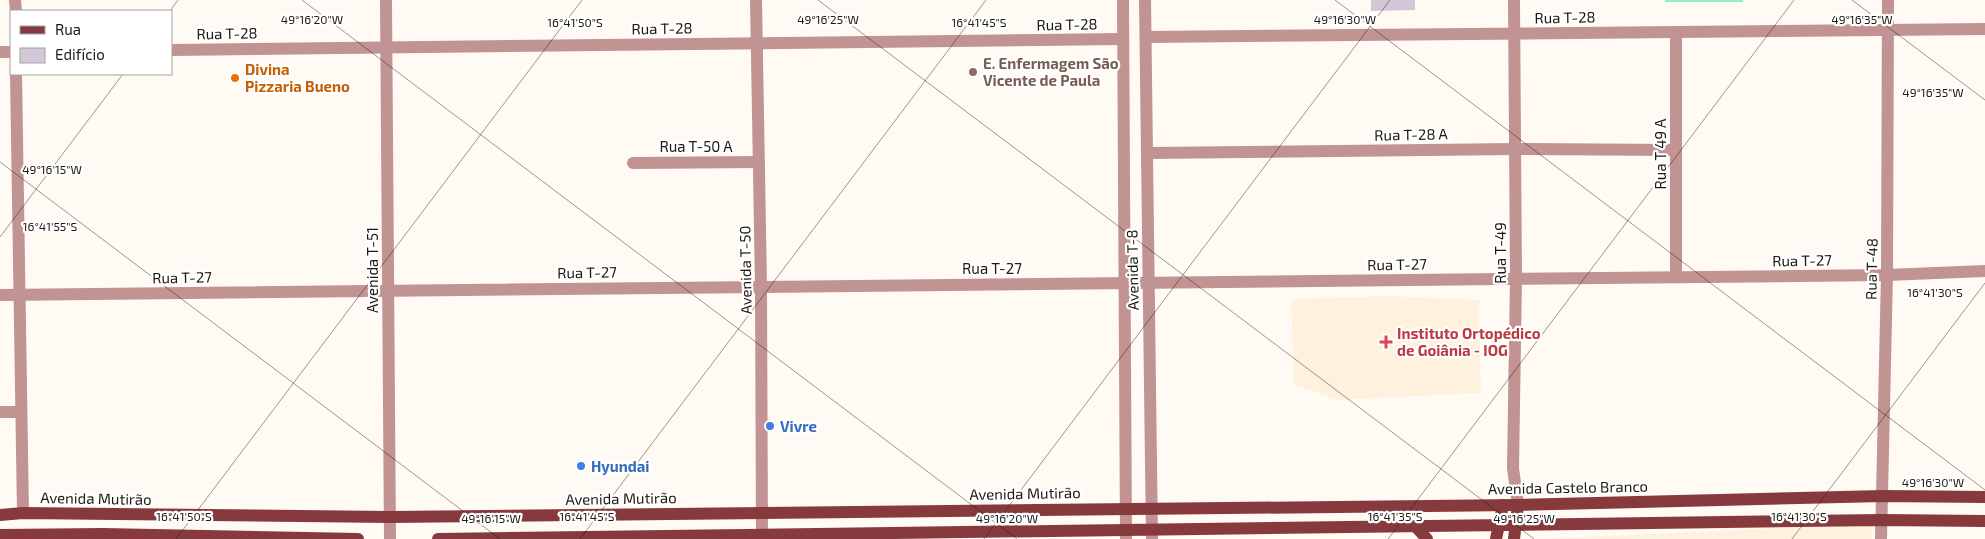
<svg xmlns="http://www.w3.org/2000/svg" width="1985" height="539" viewBox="0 0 1985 539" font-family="'Exo 2',sans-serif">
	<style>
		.built { fill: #fef2de }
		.pitch { fill: #96edc1 }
		.building { fill: #d4c7d8 }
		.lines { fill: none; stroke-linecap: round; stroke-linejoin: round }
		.minor { stroke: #c19392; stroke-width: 12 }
		.major { stroke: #873a3e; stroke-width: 12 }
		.ticks { fill: none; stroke: #1d1913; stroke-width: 1; stroke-opacity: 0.45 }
		.education-dot { fill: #8d6e63; stroke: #fff; stroke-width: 2 }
		.food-dot { fill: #e8710a; stroke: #fff; stroke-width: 2 }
		.health-dot { fill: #e0444e; stroke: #fff; stroke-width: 2 }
		.shop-dot { fill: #3f7fe0; stroke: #fff; stroke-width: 2 }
		.labels { text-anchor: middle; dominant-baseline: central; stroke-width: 4.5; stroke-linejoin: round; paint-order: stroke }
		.street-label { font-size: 15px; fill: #1d1913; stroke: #fff }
		.education-label { font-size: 15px; font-weight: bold; fill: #785e54; stroke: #fff; text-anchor: start }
		.food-label { font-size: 15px; font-weight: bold; fill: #c56008; stroke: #fff; text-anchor: start }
		.health-label { font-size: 15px; font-weight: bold; fill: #be3a42; stroke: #fff; text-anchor: start }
		.shop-label { font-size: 15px; font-weight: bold; fill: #366cbe; stroke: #fff; text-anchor: start }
		.ticks-label { font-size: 12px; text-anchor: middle; fill: #1d1913; stroke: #fff; stroke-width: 4.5; stroke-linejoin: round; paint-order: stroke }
	</style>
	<rect width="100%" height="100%" fill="#fffbf4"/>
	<!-- built -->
	<g class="built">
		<polygon points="1391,296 1479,300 1481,393 1338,400 1294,385 1291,299"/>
		<polygon points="1872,524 1872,539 1536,539"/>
	</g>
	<!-- pitch -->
	<rect class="pitch" x="1665" y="0" width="78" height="2"/>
	<!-- building -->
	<polygon class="building" points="1371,0 1415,0 1415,10 1371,11"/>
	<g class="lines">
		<!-- minor -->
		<g class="minor">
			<polyline points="15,0 16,11"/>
			<polyline points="386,0 390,539"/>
			<polyline points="756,0 761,286 762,539"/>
			<polyline points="1123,0 1126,539"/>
			<polyline points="1145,0 1152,539"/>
			<polyline points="1514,0 1516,278 1513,468 1518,505"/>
			<polyline points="1146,37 1985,29"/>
			<polyline points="171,50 1123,39"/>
			<polyline points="0,52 11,52"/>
			<polyline points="16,74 23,513"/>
			<polyline points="1147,153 1515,149 1676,150"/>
			<polyline points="633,163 759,162"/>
			<polyline points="1676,277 1676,32"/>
			<polyline points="0,295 1887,275 1985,271"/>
			<polyline points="0,412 21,412"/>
			<polyline points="1881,539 1887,275 1888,0"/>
		</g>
		<!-- major -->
		<g class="major">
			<polyline points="0,515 23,513 390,517 1518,505 1883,496 1985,497"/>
			<polyline points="1416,527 1427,539"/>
			<polyline points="0,535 103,534 358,539"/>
			<polyline points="438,539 1882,520 1985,521"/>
			<polyline points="1496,539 1503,505"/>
			<polyline points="1514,539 1518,505"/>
		</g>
	</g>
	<!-- ticks -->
	<path class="ticks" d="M302,0L1017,539M818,0L1534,539M1335,0L1985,490M1852,0L1985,100M170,11L178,0M0,162L500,539M0,237L123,74M176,539L582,0M580,539L986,0M984,539L1390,0M1388,539L1794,0M1792,539L1985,283"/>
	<!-- markers -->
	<circle class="education-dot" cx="973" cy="72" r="5"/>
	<circle class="food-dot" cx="235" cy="78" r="5"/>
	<path class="health-dot" d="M1383.5 334.5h5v5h5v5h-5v5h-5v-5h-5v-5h5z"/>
	<g class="shop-dot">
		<circle cx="770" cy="426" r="5"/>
		<circle cx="581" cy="466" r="5"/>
	</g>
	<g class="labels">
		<!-- street labels -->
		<g class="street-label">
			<text transform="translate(1565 17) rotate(-1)">Rua T-28</text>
			<text transform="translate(1067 24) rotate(-1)">Rua T-28</text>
			<text transform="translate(662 28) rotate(-1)">Rua T-28</text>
			<text transform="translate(227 33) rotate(-1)">Rua T-28</text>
			<text transform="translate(1411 134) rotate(-1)">Rua T-28 A</text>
			<text x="696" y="146">Rua T-50 A</text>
			<text transform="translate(1660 154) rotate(-90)">Rua T 49 A</text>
			<text transform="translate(1500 253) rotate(-90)">Rua T-49</text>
			<text transform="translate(1802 260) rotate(-1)">Rua T-27</text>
			<text transform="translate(1397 264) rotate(-1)">Rua T-27</text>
			<text x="992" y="268">Rua T-27</text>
			<text transform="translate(1871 269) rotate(-89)">Rua T-48</text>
			<text transform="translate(372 270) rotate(-90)">Avenida T-51</text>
			<text transform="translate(745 270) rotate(-91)">Avenida T-50</text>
			<text transform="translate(1132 270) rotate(-91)">Avenida T-8</text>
			<text transform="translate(587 272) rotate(-1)">Rua T-27</text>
			<text transform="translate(182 277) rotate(-1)">Rua T-27</text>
			<text transform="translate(1568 487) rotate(-1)">Avenida Castelo Branco</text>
			<text transform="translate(1025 493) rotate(-1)">Avenida Mutirão</text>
			<text transform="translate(96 498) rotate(1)">Avenida Mutirão</text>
			<text transform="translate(621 498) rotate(-1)">Avenida Mutirão</text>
		</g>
		<!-- education labels -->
		<g class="education-label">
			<text x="983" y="63">E. Enfermagem São<tspan x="983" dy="17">Vicente de Paula</tspan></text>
		</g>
		<!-- food labels -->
		<g class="food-label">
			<text x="245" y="69">Divina<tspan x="245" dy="17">Pizzaria Bueno</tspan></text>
		</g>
		<!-- health labels -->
		<g class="health-label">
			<text x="1397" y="333">Instituto Ortopédico<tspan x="1397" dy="17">de Goiânia - IOG</tspan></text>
		</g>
		<!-- shop labels -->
		<g class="shop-label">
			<text x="780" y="426">Vivre</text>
			<text x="591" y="466">Hyundai</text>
		</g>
	</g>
	<g class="ticks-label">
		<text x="828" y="24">49°16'25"W</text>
		<text x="312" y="24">49°16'20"W</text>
		<text x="1345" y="24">49°16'30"W</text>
		<text x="1862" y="24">49°16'35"W</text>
		<text x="575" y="27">16°41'50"S</text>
		<text x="979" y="27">16°41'45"S</text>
		<text x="1933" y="97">49°16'35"W</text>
		<text x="52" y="174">49°16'15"W</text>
		<text x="50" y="231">16°41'55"S</text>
		<text x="1935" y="297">16°41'30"S</text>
		<text x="1933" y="487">49°16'30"W</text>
		<text x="184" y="521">16°41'50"S</text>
		<text x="587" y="521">16°41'45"S</text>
		<text x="1395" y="521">16°41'35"S</text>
		<text x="1799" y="521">16°41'30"S</text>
		<text x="491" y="523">49°16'15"W</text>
		<text x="1007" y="523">49°16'20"W</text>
		<text x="1524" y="523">49°16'25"W</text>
	</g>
	<!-- legend -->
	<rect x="10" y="10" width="162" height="65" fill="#ffffff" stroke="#a5a3a1"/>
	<rect x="20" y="26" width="25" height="8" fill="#873a3e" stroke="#a5a3a1"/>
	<text x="55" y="35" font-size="15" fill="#1d1913">Rua</text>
	<rect x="20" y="48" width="25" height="15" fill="#d4c7d8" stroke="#a5a3a1"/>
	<text x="55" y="60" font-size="15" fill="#1d1913">Edifício</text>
</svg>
